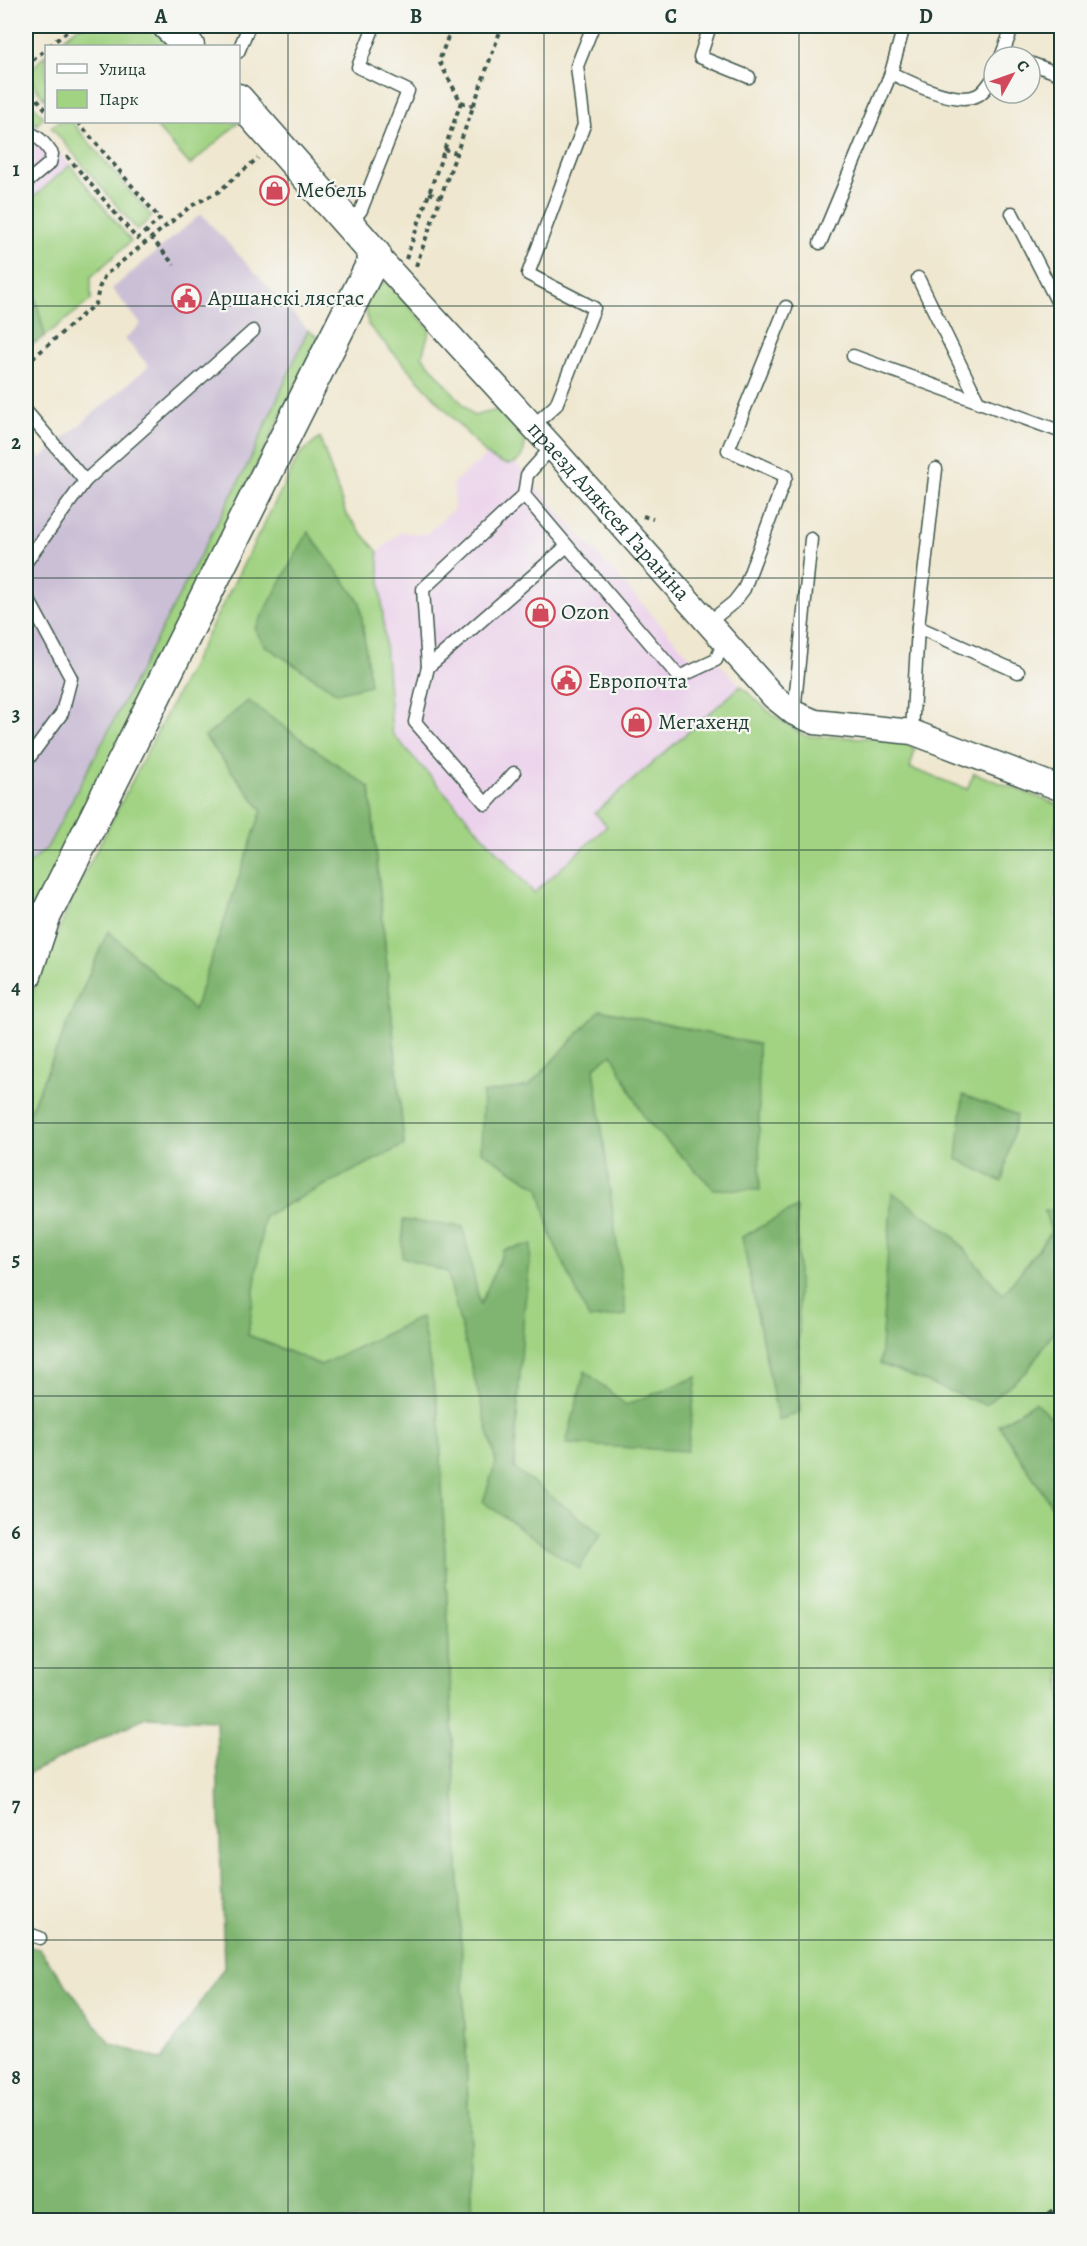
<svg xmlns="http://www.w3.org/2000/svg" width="1087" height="2246" viewBox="0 0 1087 2246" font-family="Alegreya,serif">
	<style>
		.built { fill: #ebd1eb }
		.industrial { fill: #cbbfd5 }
		.green { fill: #a1d383; stroke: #60885c; stroke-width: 1.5 }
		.forest { fill: #80b571; stroke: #507952; stroke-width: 1.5 }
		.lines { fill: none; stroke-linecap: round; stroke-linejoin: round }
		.service-casing { stroke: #3e564b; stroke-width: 15 }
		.minor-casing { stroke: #3e564b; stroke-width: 27 }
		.tertiary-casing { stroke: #3e564b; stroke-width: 33 }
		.path { stroke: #3e564b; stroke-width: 4; stroke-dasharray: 4.5 4.5; stroke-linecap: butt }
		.service { stroke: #fff; stroke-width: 12 }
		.minor { stroke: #fff; stroke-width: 24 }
		.tertiary { stroke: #fff; stroke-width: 30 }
		.grid { fill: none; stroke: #1f3d34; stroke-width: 1.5; stroke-opacity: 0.55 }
		.labels { text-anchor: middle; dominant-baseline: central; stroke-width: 4.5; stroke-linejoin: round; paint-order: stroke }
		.poi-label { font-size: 22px; fill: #1f3d34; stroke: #f6f6f2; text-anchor: start }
		.street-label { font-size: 22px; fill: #1f3d34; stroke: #f6f6f2 }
		.neatline { fill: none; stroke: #1f3d34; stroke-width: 2 }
		.grid-label { font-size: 20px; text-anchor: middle; font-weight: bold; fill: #1f3d34 }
	</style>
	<rect width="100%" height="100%" fill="#f6f6f2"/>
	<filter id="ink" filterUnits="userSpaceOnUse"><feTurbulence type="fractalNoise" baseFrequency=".0167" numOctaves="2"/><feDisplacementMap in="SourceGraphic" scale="12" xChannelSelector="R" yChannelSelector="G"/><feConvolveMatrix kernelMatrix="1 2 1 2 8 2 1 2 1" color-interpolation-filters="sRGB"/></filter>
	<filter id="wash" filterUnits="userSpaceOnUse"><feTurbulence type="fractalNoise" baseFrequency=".008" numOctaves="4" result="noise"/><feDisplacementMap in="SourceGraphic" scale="24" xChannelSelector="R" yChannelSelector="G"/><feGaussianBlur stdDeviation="1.35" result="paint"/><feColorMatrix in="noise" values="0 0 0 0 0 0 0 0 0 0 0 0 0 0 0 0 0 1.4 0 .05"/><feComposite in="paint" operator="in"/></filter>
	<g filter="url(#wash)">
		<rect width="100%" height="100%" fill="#efe7cf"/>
		<!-- built -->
		<g class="built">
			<polygon points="26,112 70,165 26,204"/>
			<polygon points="487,455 501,464 515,463 692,659 716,660 741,686 595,813 607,826 534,893 392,733 378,552 401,532 425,535 454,509 454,482"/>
		</g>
		<!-- industrial -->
		<polygon class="industrial" points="201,214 308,330 248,464 47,848 26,866 26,528 32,522 26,515 26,443 27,442 41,458 149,366 125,339 141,324 112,289"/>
		<!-- green -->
		<g class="green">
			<polygon points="79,26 154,26 174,46 55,46"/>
			<polygon points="46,54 46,101 26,75"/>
			<polygon points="26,97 44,117 36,125 26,112"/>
			<polygon points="244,118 190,165 152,122 238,122"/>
			<polygon points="58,122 72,122 152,217 137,230 51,127"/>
			<polygon points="70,165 131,241 91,277 91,300 45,336 35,295 26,285 26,204"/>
			<path d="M387,282L430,329L422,356L473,416L497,410L526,438C523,468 510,470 487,455L368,325L365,301L376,283Z"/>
			<polygon points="308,330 319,338 26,936 26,866 47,848 248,464"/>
			<polygon points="320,438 346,514 378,552 392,733 534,893 607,826 595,813 741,686 773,715 805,736 899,739 915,749 910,768 967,789 974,773 1059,805 1054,837 1062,840 1061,871 1055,899 1056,1000 1062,1040 1061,1210 1045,1211 1051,1232 1003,1296 953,1236 1027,1371 1061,1321 1061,1426 1035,1403 999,1425 1061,1520 1061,2220 473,2220 439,1413 421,1317 321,1365 248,1335 264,1216 404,1144 370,788 205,737 262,810 194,1011 108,931 26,1120 26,1014 29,1001 74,894 300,454"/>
		</g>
		<!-- forest -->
		<g class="forest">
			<polygon points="26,285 35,295 45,336 26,349"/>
			<polygon points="308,532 360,602 370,685 337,693 264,645 255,629"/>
			<polygon points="248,701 370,788 404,1145 264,1216 248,1335 321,1365 421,1317 439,1413 473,2220 26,2220 26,1946 39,1949 110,2043 162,2060 224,1967 216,1720 146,1717 26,1775 26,1120 108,931 194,1010 262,810 205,737"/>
			<polygon points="600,1010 758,1044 760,1190 714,1189 645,1119 612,1054 594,1067 626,1315 589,1319 552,1238 539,1188 481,1151 483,1093 529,1086"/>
			<polygon points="963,1095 1017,1115 1002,1182 957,1159"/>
			<polygon points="892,1192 953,1236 1003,1295 1051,1232 1045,1211 1061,1210 1061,1321 1027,1371 985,1405 880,1364"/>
			<polygon points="797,1207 800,1413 778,1420 742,1237"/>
			<polygon points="403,1220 463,1227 480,1305 504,1250 532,1244 524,1311 514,1468 601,1534 579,1569 483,1502 496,1462 447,1272 402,1257"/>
			<polygon points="585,1371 626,1405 697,1377 687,1451 566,1444"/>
			<polygon points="1035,1402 1061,1426 1061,1520 999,1425"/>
		</g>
	</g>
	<g filter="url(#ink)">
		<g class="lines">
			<defs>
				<g id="service">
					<polyline points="710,26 700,57 749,77"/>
					<path d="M904,26L891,73C911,83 956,106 978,95C984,92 990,83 994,77"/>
					<polyline points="238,52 249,26"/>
					<polyline points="1001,57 1013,26"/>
					<polyline points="1030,63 1062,75"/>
					<path d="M26,133C38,134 45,144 52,154L50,163L26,183"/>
					<polyline points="1012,213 1062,311"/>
					<polyline points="350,224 361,210 408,91 358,67 374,26"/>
					<polyline points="820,243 891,73"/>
					<polyline points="918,278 979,403"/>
					<polyline points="853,356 1062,432"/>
					<polyline points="26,411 85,481 26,562"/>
					<polyline points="533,426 556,405 594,308 528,274 584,125 577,66 593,26"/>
					<polyline points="85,481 253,331"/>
					<polyline points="524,495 679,677 716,660 724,642"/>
					<polyline points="26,595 71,678 62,713 26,762"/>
					<polyline points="708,623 734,602 744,589 786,476 728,450 786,307"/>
					<polyline points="918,627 1018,672"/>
					<polyline points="428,667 567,546"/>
					<polyline points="794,713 811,539"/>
					<polyline points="912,732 918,627 936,469"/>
					<polyline points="514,773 486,804 415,722 428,667 423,589 524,495 527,475 552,447"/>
					<polyline points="26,1933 40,1938"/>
				</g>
				<g id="minor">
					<path id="s1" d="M376,255L552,447L774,697L794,713L815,722L912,732L1062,789"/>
				</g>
				<g id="tertiary">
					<polyline points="168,26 189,46"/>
					<polyline points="26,975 45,917 376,255 238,99"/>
				</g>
			</defs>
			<!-- service casing -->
			<use href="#service" class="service-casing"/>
			<!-- minor casing -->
			<use href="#minor" class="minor-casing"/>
			<!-- tertiary casing -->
			<use href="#tertiary" class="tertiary-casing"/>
			<!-- path -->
			<g class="path">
				<polyline points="49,46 74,26"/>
				<polyline points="26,66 46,49"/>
				<polyline points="26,85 46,110"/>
				<polyline points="461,102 473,106"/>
				<polyline points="78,122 160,219 146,231 174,265"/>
				<polyline points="444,149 456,153"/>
				<polyline points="67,156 137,239 146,231"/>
				<polyline points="429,193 441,197"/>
				<polyline points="406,259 461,102 439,61 452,26"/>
				<polyline points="416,266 502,26"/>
				<polyline points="26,364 96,303 99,288 105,275 191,206 218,192 258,158"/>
				<polyline points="643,516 653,519"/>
				<polyline points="1043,2220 1062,2200"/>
			</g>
			<!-- service -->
			<use href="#service" class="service"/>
			<!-- minor -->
			<use href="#minor" class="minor"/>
			<!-- tertiary -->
			<use href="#tertiary" class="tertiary"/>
		</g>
	</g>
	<!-- grid -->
	<path class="grid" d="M288,26V2220M544,26V2220M799,26V2220M26,306H1062M26,578H1062M26,850H1062M26,1123H1062M26,1396H1062M26,1668H1062M26,1940H1062"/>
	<!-- icons -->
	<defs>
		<symbol id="shop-ring" viewBox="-11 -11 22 22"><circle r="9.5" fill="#f6f6f2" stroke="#d1495b" stroke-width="1.5"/><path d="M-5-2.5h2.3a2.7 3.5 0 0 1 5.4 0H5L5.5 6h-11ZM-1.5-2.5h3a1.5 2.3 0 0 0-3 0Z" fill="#d1495b"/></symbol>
		<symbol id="civic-ring" viewBox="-11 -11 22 22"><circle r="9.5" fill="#f6f6f2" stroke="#d1495b" stroke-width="1.5"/><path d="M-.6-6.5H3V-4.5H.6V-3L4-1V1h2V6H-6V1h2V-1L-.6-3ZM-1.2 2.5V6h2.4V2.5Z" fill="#d1495b"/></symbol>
	</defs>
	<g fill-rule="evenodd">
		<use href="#shop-ring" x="258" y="174" width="33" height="33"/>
		<use href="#civic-ring" x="170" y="282" width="33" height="33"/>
		<use href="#shop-ring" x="524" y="596" width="33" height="33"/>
		<use href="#civic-ring" x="550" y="664" width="33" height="33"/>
		<use href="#shop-ring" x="620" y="706" width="33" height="33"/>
	</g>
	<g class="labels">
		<!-- poi labels -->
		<g class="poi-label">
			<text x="296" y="190">Мебель</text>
			<text x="208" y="298">Аршанскі лясгас</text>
			<text x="561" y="612">Ozon</text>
			<text x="588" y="681">Европочта</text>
			<text x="658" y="722">Мегахенд</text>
		</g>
		<!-- street labels -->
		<g class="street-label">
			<text stroke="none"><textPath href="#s1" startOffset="346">праезд Аляксея Гараніна</textPath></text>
		</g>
	</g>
	<!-- margin -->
	<rect width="1087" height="2246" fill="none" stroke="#f6f6f2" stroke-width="66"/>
	<!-- legend -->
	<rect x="45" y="45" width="195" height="78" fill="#f6f6f2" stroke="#a0aca6" stroke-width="1.5"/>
	<rect x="57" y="64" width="30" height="9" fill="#ffffff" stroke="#a0aca6" stroke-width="1.5"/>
	<text x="99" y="75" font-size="18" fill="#1f3d34">Улица</text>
	<rect x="57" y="90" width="30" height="18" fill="#a1d383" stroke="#a0aca6" stroke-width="1.5"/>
	<text x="99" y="105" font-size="18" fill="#1f3d34">Парк</text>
	<!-- north arrow -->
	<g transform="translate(1012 75) rotate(50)"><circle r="28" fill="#f6f6f2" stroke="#a0aca6" stroke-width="1.5"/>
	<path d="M0-4.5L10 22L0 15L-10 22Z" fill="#d1495b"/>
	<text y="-9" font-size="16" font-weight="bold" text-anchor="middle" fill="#1f3d34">С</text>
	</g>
	<rect x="33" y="33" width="1021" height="2180" class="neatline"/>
	<g class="grid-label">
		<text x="161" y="23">A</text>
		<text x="416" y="23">B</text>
		<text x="671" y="23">C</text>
		<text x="926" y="23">D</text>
		<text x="16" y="176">1</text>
		<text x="16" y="449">2</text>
		<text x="16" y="721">3</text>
		<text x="16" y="994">4</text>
		<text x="16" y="1266">5</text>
		<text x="16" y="1539">6</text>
		<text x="16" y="1811">7</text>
		<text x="16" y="2084">8</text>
	</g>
</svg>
